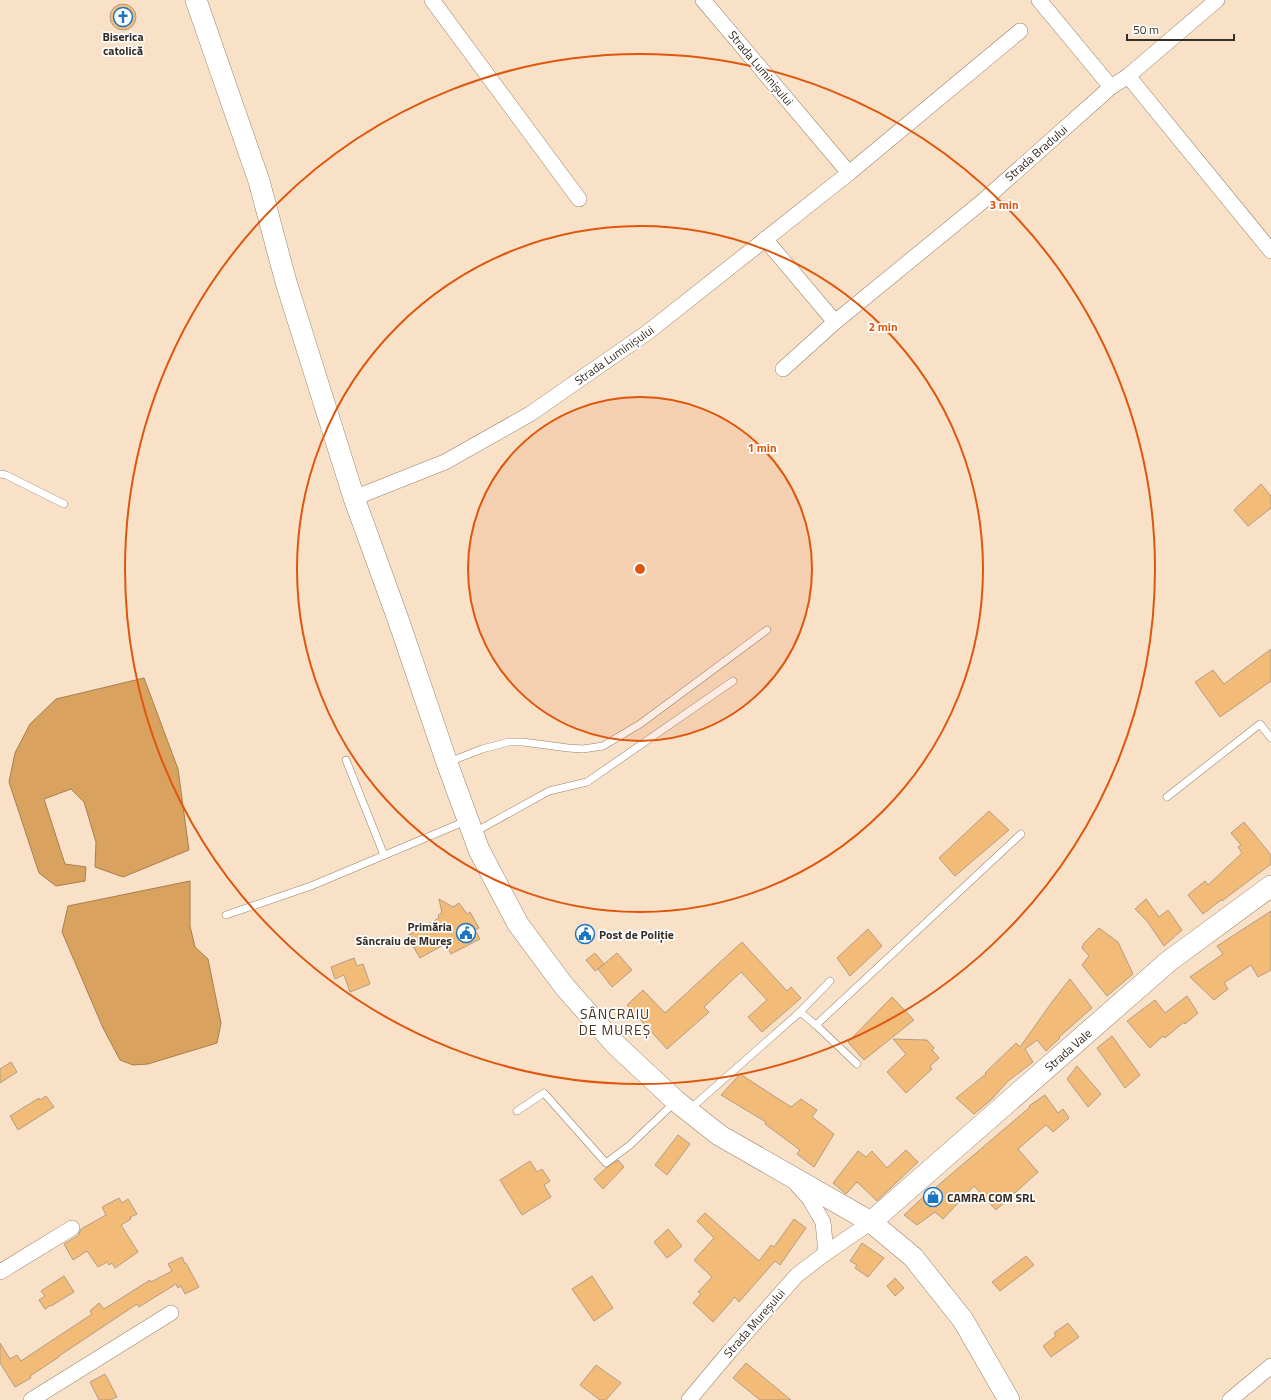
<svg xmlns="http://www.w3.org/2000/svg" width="1271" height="1400" viewBox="0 0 1271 1400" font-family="'Titillium Web',sans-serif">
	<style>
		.water { fill: #d9a25f; stroke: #a87f4d }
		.building { fill: #f3bb78; stroke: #b39d84 }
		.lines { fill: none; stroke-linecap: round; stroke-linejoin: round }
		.lane-casing { stroke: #978269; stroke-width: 8 }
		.street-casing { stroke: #978269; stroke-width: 16 }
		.secondary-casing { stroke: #978269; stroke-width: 22 }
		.lane { stroke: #fff; stroke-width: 7 }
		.street { stroke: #fff; stroke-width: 15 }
		.secondary { stroke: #fff; stroke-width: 21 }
		.ring { fill: none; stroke: #df570d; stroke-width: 2 }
		.labels { text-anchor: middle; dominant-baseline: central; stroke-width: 3.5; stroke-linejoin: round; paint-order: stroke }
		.poi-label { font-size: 12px; font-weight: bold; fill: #362d23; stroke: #fff; text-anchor: start }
		.street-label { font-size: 12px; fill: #362d23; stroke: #fff }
		.quarter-label { font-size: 14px; letter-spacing: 1px; fill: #46331d; stroke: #fff }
		.centre { fill: #df570d; stroke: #fff; stroke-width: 2 }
		.ring-label { font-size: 12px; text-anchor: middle; font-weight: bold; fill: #df570d; stroke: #fff; stroke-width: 3.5; stroke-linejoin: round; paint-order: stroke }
	</style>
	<rect width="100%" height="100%" fill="#f9e1c7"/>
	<!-- water -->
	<g class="water">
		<polygon points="144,678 178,769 189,850 123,877 95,867 96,842 84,802 71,789 44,799 65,864 86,867 85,881 56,886 39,873 9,782 15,753 30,724 56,699"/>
		<polygon points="190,881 190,926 195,947 208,959 221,1023 217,1043 148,1064 133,1065 120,1060 103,1028 62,932 68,906"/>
	</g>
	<!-- building -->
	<g class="building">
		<circle cx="123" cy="17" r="13"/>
		<polygon points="1261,484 1271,496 1271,508 1248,526 1234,510"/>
		<polygon points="1271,649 1271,681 1220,717 1195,682 1213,670 1224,684"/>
		<polygon points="989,811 1009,830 955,876 939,858"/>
		<polygon points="1244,822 1271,855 1271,864 1222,901 1221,900 1203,914 1188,895 1205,881 1208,885 1242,853 1238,847 1241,845 1231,833"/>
		<polygon points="439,899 453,907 459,903 467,914 470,912 479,928 475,930 480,939 451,954 445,944 420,958 407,936 439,918 438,915 442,913"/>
		<polygon points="1146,899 1159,917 1168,910 1182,930 1164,946 1147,921 1135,909"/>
		<polygon points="1271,911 1271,970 1258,977 1251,965 1224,983 1228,989 1214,1000 1190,977 1223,954 1217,946"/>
		<polygon points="1099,928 1118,942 1133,974 1107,996 1082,965 1089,956 1082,948 1084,943"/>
		<polygon points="868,929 882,946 850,976 837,958"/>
		<polygon points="742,942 787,991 791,987 801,998 762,1032 748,1017 767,1000 741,972 704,1007 709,1012 667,1049 627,1005 643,990 665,1013"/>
		<polygon points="595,953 604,964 595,971 586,960"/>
		<polygon points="617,953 632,970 612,987 598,969"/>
		<polygon points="354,958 357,966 363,964 370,984 350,992 344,975 335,979 331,967"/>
		<polygon points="1070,979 1092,1008 1059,1037 1060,1038 1046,1051 1037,1040 1025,1049 1033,1062 1008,1081 992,1099 974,1114 956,1098 986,1074 985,1073 1016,1043 1020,1047 1052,1002"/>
		<polygon points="1187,996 1198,1013 1185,1024 1184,1022 1165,1038 1163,1036 1150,1048 1127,1021 1155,1000 1165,1013"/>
		<polygon points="892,997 914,1020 864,1060 848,1042"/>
		<polygon points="1112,1036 1140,1075 1125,1088 1097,1048"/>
		<polygon points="893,1039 927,1040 934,1048 932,1050 939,1058 930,1066 932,1069 906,1093 887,1072 906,1054"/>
		<polygon points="11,1062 17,1072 0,1083 0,1069"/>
		<polygon points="1077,1066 1101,1094 1088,1107 1067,1079"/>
		<polygon points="740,1074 791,1107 801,1099 817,1110 812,1117 834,1134 814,1167 797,1154 800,1150 765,1124 766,1122 721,1095"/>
		<polygon points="1045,1095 1058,1113 1063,1109 1069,1118 1053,1132 1046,1125 1018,1149 1038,1172 996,1210 974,1186 943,1219 935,1212 917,1225 904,1215 934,1187 935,1188 1030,1107 1029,1106"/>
		<polygon points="46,1096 54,1107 18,1130 10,1116 39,1098 40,1100"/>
		<polygon points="678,1135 690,1144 667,1175 655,1165"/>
		<polygon points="906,1150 918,1162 877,1201 857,1182 846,1194 833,1183 858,1151 866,1157 872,1151 887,1168"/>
		<polygon points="618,1160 624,1167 603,1189 594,1179 606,1168"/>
		<polygon points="530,1161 537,1172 542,1169 550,1181 544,1185 551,1197 522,1215 500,1180"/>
		<polygon points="119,1198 122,1203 128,1199 137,1214 130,1217 131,1219 121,1225 138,1252 115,1268 112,1263 109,1265 107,1262 98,1267 87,1251 73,1260 64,1244 79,1235 79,1234 81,1229 106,1215 102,1207"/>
		<polygon points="705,1213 759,1261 771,1245 774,1247 794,1219 806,1228 780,1265 775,1261 739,1302 735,1297 713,1322 693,1303 701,1294 698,1292 712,1277 694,1260 714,1238 697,1221"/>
		<polygon points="668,1229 682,1246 667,1258 654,1242"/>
		<polygon points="862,1243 884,1258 868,1277 855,1268 857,1265 850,1261"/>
		<polygon points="1026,1256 1034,1265 1000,1291 992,1282"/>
		<polygon points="182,1257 185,1264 186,1263 199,1287 185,1294 181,1286 178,1288 176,1284 139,1307 137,1304 59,1356 59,1357 30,1376 31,1378 15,1387 0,1363 0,1343 10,1359 17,1355 21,1361 92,1314 90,1311 99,1303 104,1309 150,1280 151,1282 172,1271 168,1264"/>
		<polygon points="64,1276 74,1292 51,1306 51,1305 45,1309 39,1300 45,1296 41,1291"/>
		<polygon points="592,1276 613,1308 594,1321 572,1289"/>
		<polygon points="895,1278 904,1288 895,1296 887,1286"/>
		<polygon points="1068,1323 1079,1337 1051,1357 1043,1346 1056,1336 1054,1333"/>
		<polygon points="746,1363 791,1400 760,1400 733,1378"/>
		<polygon points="596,1365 621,1383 606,1400 600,1400 580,1385"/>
		<polygon points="105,1374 117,1397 110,1400 99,1400 90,1382"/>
	</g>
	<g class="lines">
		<defs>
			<g id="lane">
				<polyline points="0,474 6,475 64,504"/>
				<polyline points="346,760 384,855"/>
				<polyline points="449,762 482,749 509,742 523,742 568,748 583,749 603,746 640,724 767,630"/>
				<polyline points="1167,797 1260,724 1271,738"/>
				<polyline points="475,832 549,791 587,782 733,681"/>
				<polyline points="226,915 311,886 466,821"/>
				<polyline points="800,1012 816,1025 857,1064"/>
				<polyline points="816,1025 1021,834"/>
				<polyline points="690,1109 800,1012 830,981"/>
				<polyline points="517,1111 544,1093 606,1163 630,1145 674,1103"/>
			</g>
			<g id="street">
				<polyline points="432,0 579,199"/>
				<polyline points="703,0 849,173"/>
				<polyline points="1039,0 1111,87"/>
				<polyline points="1128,76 1271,251"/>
				<polyline points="765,239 835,322"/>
				<polyline points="783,369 835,322 983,201 1111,87 1128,76 1217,0"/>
				<polyline points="354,498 445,462 530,414 648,332 849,173 1020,31"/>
				<polyline points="797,1185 809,1198 823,1222 826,1253"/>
				<polyline points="0,1272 72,1228"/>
				<polyline points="31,1400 171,1313"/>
				<polyline points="689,1400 730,1351 797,1275 826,1253 871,1222"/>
				<polyline points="1230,1400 1271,1366"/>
			</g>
			<g id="secondary">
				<polyline points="196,0 259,181 286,282 354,498 398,619 447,763 479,850 518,924 564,986 615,1044 676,1101 719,1135 871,1222 913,1257 963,1320 1009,1400"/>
				<polyline points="871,1222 1169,961 1271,886"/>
			</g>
		</defs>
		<!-- lane casing -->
		<use href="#lane" class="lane-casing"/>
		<!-- street casing -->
		<use href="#street" class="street-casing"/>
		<!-- secondary casing -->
		<use href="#secondary" class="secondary-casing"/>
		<!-- lane -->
		<use href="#lane" class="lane"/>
		<!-- street -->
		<use href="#street" class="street"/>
		<!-- secondary -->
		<use href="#secondary" class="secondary"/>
	</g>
	<!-- distance rings -->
	<circle cx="640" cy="569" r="172" fill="#df570d" fill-opacity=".12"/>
	<g class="ring">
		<circle cx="640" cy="569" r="172"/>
		<circle cx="640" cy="569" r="343"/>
		<circle cx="640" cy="569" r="515"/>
	</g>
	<!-- icons -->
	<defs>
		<symbol id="church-ring" viewBox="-11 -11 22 22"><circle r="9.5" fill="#fff" stroke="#1c75c2" stroke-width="1.5"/><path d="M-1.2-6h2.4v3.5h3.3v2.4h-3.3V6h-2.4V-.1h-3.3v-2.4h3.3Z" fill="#1c75c2"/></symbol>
		<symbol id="civic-ring" viewBox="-11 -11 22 22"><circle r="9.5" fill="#fff" stroke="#1c75c2" stroke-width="1.5"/><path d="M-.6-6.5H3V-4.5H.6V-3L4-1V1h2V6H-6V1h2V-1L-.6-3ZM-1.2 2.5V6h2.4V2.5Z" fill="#1c75c2"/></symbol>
		<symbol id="shop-ring" viewBox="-11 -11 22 22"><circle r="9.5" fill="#fff" stroke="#1c75c2" stroke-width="1.5"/><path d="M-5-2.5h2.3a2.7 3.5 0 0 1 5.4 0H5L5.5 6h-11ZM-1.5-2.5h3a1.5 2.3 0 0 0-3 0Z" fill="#1c75c2"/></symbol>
	</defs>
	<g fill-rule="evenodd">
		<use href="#church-ring" x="112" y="6" width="22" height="22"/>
		<use href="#civic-ring" x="455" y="922" width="22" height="22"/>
		<use href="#civic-ring" x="574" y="923" width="22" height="22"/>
		<use href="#shop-ring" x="922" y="1186" width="22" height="22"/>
	</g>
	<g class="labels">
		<!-- poi labels -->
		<g class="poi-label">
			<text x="123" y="36" text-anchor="middle">Biserica<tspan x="123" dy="14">catolică</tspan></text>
			<text x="452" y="926" text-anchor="end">Primăria<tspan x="452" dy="14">Sâncraiu de Mureș</tspan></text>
			<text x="599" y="934">Post de Poliție</text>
			<text x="947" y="1197">CAMRA COM SRL</text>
		</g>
		<!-- street labels -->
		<g class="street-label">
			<text transform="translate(761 68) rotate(50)">Strada Luminișului</text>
			<text transform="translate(1036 153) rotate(-41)">Strada Bradului</text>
			<text transform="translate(614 355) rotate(-35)">Strada Luminișului</text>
			<text transform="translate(1068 1050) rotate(-41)">Strada Vale</text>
			<text transform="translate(754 1323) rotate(-49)">Strada Mureșului</text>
		</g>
		<!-- quarter labels -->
		<g class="quarter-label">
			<text x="615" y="1013">SÂNCRAIU<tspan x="615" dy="16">DE MUREȘ</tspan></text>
		</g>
	</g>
	<circle cx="640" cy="569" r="6" class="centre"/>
	<g class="ring-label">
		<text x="1004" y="209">3 min</text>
		<text x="883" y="331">2 min</text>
		<text x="762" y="452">1 min</text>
	</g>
	<!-- scale -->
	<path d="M1127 34v6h107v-6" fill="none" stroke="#362d23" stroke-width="2"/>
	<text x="1133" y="34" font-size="12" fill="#362d23" stroke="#ffffff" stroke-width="3" paint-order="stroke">50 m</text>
</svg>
